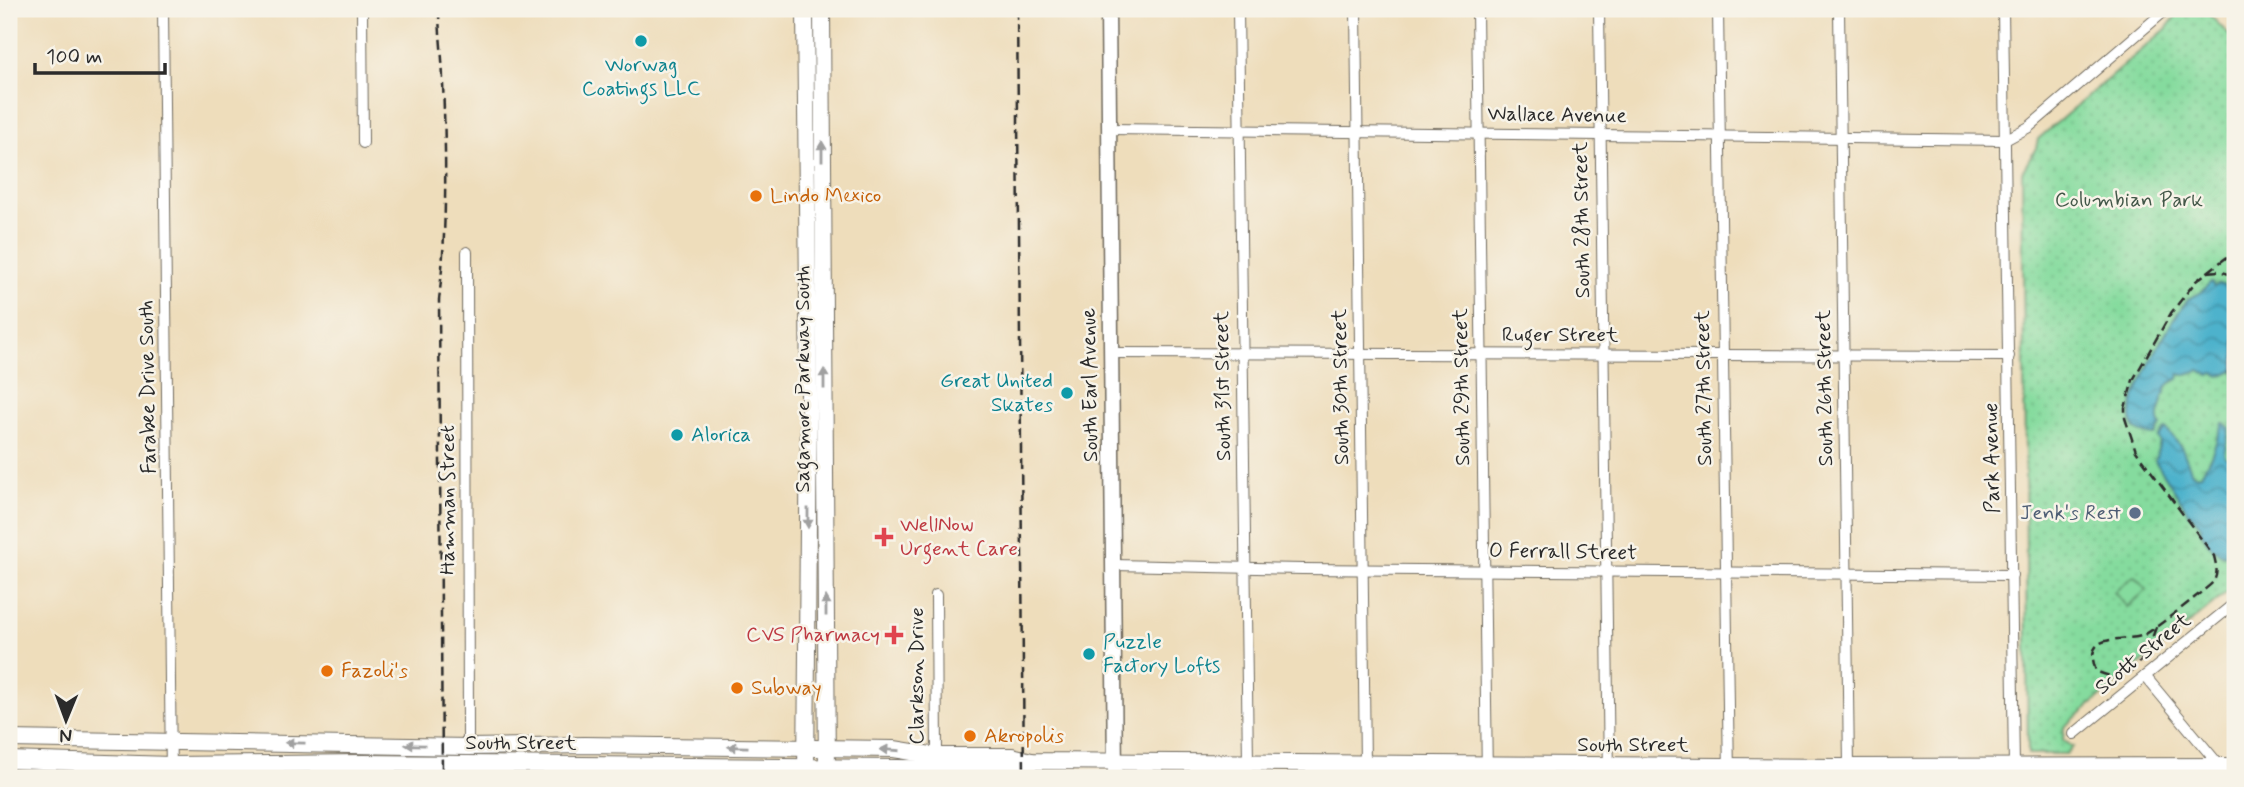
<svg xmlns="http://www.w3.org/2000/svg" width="2244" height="787" viewBox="0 0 2244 787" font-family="Mynerve,sans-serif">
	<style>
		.grass { fill: url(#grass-dots); stroke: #588364; stroke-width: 2 }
		.pitch { fill: #85db9e; stroke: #588364; stroke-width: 2 }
		.water { fill: url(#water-waves); stroke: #3c6e7c; stroke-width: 2 }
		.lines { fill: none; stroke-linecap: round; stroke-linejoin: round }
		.street-casing { stroke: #6f695d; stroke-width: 12 }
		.secondary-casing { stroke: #6f695d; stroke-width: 17 }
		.primary-casing { stroke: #6f695d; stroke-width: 18 }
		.street { stroke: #fff; stroke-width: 10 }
		.secondary { stroke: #fff; stroke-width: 14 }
		.primary { stroke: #fff; stroke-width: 16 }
		.rail { stroke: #2b2b2b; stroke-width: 2.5; stroke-dasharray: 10 5; stroke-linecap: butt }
		.oneway { fill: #a0a0a0 }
		.culture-dot { fill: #0f9aa8; stroke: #f7f3e8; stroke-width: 2.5 }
		.food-dot { fill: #e8710a; stroke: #f7f3e8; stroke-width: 2.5 }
		.service-dot { fill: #5c6f8a; stroke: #f7f3e8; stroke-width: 2.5 }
		.health-dot { fill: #e0444e; stroke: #f7f3e8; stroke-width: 2.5 }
		.labels { text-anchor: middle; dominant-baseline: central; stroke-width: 5; stroke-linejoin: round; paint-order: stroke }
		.culture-label { font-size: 21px; fill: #0d838f; stroke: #f7f3e8; text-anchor: start }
		.street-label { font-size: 21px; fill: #2b2b2b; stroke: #f7f3e8 }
		.food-label { font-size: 21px; fill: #c56008; stroke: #f7f3e8; text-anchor: start }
		.park-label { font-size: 21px; fill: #425748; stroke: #f7f3e8 }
		.service-label { font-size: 21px; fill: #4e5e75; stroke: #f7f3e8; text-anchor: end }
		.health-label { font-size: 21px; fill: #be3a42; stroke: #f7f3e8; text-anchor: start }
	</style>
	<defs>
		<pattern id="grass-dots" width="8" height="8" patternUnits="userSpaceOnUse" patternTransform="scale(1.75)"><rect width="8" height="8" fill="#85db9e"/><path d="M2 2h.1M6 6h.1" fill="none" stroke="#73bc88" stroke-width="1.8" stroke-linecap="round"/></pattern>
		<pattern id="water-waves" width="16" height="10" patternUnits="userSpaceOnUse" patternTransform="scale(1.75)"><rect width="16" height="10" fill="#4db2cc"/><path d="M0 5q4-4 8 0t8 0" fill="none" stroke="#4091a6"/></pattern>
	</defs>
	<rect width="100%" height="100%" fill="#f7f3e8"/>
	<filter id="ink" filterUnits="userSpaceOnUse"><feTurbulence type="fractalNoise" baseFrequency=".0143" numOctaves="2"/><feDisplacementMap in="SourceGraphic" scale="14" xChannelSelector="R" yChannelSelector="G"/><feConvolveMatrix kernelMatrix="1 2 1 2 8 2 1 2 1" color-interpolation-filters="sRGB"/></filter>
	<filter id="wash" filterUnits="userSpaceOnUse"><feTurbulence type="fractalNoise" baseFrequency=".00686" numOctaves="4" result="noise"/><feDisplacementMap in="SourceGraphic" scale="28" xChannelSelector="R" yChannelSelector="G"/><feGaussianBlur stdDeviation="1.57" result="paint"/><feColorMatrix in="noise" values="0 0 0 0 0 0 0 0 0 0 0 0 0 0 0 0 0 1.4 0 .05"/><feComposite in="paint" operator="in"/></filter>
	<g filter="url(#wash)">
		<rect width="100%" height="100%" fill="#edb"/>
		<!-- grass -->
		<polygon class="grass" points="2181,9 2204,9 2235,41 2235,586 2064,727 2063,740 2073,747 2066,754 2028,754 2022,172 2036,148 2038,139 2166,29"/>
		<!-- pitch -->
		<polygon class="pitch" points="2134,576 2147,590 2127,607 2114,592"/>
		<!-- water -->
		<g class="water">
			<path d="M2211,282L2214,287L2219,284L2235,287V368L2233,371L2220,376L2213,373L2210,375L2199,370L2184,375L2179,374L2178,379C2171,382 2165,385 2166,393L2163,395C2165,406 2154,414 2161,426L2155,435C2143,434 2134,434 2131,419C2128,398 2174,312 2190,298C2193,296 2197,295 2200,293C2204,290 2207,285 2211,282Z"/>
			<path d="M2223,423L2230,428L2224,453L2225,457L2232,459L2235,457V555C2216,557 2208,545 2200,529L2202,527L2189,513L2155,461L2160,442L2158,438L2166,429L2182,448L2192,473L2195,475L2201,474L2211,456Z"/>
		</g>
	</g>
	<g filter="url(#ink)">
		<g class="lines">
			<defs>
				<g id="street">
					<polyline points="163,9 171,778"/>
					<polyline points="362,9 363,143"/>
					<polyline points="1238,9 1248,763"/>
					<polyline points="1477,9 1487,778"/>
					<polyline points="1599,9 1609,778"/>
					<polyline points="1718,9 1729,778"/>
					<polyline points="1839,9 1849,767 1852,778"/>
					<polyline points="2003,9 2014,767"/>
					<polyline points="1109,129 2005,140 2029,127 2167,9"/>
					<polyline points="467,252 468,747"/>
					<polyline points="1111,353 2009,356"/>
					<polyline points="1114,565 1303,569 2012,575"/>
					<polyline points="936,595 937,756"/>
					<polyline points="2145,676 2219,765"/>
					<polyline points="2074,734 2235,603"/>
					<polyline points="1212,778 1212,762"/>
					<polyline points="1354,778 1354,773 1365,765 1356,9"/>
				</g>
				<polyline id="secondary" points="1108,9 1115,778"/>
				<g id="primary">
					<polyline points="805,9 809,395 806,778"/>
					<polyline points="822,9 827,778"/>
					<polyline points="9,739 468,747 584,745 894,749 937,756 1012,756 1031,761 1839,767 2235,766"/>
					<polyline points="9,760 171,765 364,763 1008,769 1020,767 1031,761"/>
				</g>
			</defs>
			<!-- street casing -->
			<use href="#street" class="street-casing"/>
			<!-- secondary casing -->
			<use href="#secondary" class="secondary-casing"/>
			<!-- primary casing -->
			<use href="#primary" class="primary-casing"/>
			<!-- street -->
			<use href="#street" class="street"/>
			<!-- secondary -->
			<use href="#secondary" class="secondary"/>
			<!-- primary -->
			<use href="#primary" class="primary"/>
			<!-- rail -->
			<g class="rail">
				<path d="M439,9C439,34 443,59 443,84C446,156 447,229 439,300L442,778"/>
				<polyline points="1017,9 1024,778"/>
				<polyline points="2208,272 2219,271 2235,276"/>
				<path d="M2156,627C2146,657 2133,689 2096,671C2081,630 2124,643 2144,635C2151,632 2208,588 2213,582C2219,574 2216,565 2214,556L2136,451L2125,418V408L2133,380L2171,313L2196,281L2235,251"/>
			</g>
		</g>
		<!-- one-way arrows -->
		<defs><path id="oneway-solid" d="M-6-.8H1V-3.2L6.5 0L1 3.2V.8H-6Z" transform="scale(1.75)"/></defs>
		<g class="oneway">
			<use href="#oneway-solid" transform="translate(822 151) rotate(-90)"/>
			<use href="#oneway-solid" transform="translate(824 379) rotate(-90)"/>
			<use href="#oneway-solid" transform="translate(808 518) rotate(90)"/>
			<use href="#oneway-solid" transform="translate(826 606) rotate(-90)"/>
			<use href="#oneway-solid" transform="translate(295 743) rotate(-179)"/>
			<use href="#oneway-solid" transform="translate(415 745) rotate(-179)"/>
			<use href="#oneway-solid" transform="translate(738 747) rotate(-179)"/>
			<use href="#oneway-solid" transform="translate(890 750) rotate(-176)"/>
		</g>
	</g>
	<!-- markers -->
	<g class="culture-dot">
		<circle cx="641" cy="41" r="7"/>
		<circle cx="1067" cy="393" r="7"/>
		<circle cx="677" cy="435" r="7"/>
		<circle cx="1089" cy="654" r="7"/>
	</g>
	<g class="food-dot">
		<circle cx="756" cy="196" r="7"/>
		<circle cx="327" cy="671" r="7"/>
		<circle cx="737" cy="688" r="7"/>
		<circle cx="970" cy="736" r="7"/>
	</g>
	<circle class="service-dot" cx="2135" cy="513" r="7"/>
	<g class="health-dot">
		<path d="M880.5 526.5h7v7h7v7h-7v7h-7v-7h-7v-7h7z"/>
		<path d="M890.5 624.5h7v7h7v7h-7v7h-7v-7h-7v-7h7z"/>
	</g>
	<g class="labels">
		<!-- culture labels -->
		<g class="culture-label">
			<text x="641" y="65" text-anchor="middle">Worwag<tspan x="641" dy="24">Coatings LLC</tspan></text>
			<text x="1053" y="381" text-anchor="end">Great United<tspan x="1053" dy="24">Skates</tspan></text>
			<text x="691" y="435">Alorica</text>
			<text x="1103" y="642">Puzzle<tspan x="1103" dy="24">Factory Lofts</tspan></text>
		</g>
		<!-- street labels -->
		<g class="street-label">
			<text transform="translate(1557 115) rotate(1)">Wallace Avenue</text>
			<text transform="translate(1582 220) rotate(-91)">South 28th Street</text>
			<text x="1560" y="335">Ruger Street</text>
			<text transform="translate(803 379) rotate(-90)">Sagamore Parkway South</text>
			<text transform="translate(1090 385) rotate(-91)">South Earl Avenue</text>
			<text transform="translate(1223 386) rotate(-91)">South 31st Street</text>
			<text transform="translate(148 387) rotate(-91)">Farabee Drive South</text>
			<text transform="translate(1341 387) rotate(-91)">South 30th Street</text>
			<text transform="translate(1462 387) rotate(-91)">South 29th Street</text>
			<text transform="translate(1704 388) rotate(-91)">South 27th Street</text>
			<text transform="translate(1825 388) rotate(-91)">South 26th Street</text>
			<text transform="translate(1992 458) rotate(-91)">Park Avenue</text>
			<text transform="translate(448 500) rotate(-90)">Hamman Street</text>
			<text transform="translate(1563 552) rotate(1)">O Ferrall Street</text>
			<text transform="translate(2143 654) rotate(-39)">Scott Street</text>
			<text transform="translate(917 676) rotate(-90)">Clarkson Drive</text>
			<text x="521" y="743">South Street</text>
			<text x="1633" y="745">South Street</text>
		</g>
		<!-- food labels -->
		<g class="food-label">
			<text x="770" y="196">Lindo Mexico</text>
			<text x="341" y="671">Fazoli's</text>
			<text x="751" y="688">Subway</text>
			<text x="984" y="736">Akropolis</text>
		</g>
		<!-- park labels -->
		<g class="park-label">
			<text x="2129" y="200">Columbian Park</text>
		</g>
		<!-- service labels -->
		<g class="service-label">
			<text x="2121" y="513">Jenk's Rest</text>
		</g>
		<!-- health labels -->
		<g class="health-label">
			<text x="900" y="525">WellNow<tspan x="900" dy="24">Urgent Care</tspan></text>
			<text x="880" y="635" text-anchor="end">CVS Pharmacy</text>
		</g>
	</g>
	<!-- margin -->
	<rect width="2244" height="787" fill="none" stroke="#f7f3e8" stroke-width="35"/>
	<!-- north arrow -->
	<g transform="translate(66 720) rotate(181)" stroke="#f7f3e8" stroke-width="5" paint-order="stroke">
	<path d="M0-5L12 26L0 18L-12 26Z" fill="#2b2b2b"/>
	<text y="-10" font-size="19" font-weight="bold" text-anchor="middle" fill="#2b2b2b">N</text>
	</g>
	<!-- scale -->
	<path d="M35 63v10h130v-10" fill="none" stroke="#2b2b2b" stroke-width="3.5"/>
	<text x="46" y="63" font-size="21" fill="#2b2b2b" stroke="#f7f3e8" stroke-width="5" paint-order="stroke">100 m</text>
</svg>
